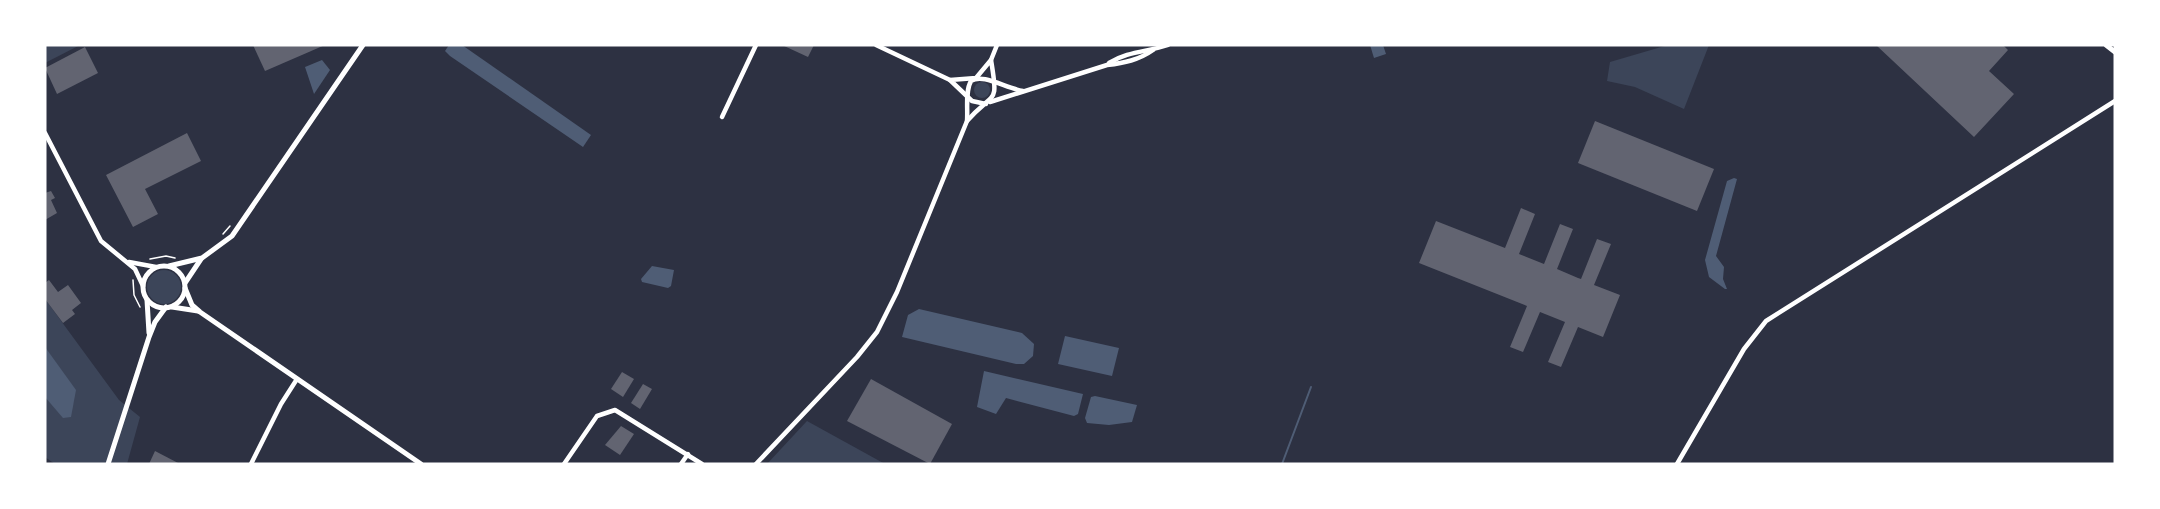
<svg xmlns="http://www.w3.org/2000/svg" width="2160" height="509" viewBox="0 0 2160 509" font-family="'Crimson Pro',serif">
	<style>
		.green { fill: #3c4559 }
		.water { fill: #4f5d75 }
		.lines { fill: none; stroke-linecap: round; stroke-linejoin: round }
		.stream { stroke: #4f5d75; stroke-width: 2 }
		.building { fill: #626471 }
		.path { stroke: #fff; stroke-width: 1.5 }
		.minor { stroke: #fff; stroke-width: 4.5 }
		.tertiary { stroke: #fff; stroke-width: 5 }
	</style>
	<rect width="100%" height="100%" fill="#2d3142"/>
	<!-- green -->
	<g class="green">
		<polygon points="45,45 80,45 45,63"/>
		<polygon points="1668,45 1709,45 1684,109 1635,87 1607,81 1610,62"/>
		<circle cx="982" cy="90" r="8"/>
		<circle cx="164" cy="287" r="17"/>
		<polygon points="45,299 119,400 140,417 127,464 55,464 45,457"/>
		<polygon points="807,421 885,464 767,464"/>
	</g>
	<!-- water -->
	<g class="water">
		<polygon points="449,45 462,45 591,135 583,147 450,56 445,51"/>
		<polygon points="1370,45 1383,45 1386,54 1374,58"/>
		<polygon points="322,60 330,70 314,94 305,67"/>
		<polygon points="1734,178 1737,179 1716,256 1724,267 1723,279 1727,289 1725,289 1709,277 1705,260 1727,181"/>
		<polygon points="652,266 674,270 671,286 668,288 642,282 641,279"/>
		<polygon points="919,309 1022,333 1034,344 1033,356 1024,364 1016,364 902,337 908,315"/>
		<polygon points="1065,336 1119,348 1112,376 1058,364"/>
		<polygon points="45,347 76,390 71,417 63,418 45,397"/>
		<polygon points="984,371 1083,394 1078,414 1074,416 1006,398 996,414 977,407"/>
		<polygon points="1095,396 1137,405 1132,422 1109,425 1087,423 1085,418 1091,397"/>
	</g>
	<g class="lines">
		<!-- stream -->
		<polyline class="stream" points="1282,464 1311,387"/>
	</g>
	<!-- building -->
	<g class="building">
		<polygon points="253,45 325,45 265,71"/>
		<polygon points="782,45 814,45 808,57"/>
		<polygon points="1876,45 2003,45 2008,50 1989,71 2014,94 1974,137"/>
		<polygon points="85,47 98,73 57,94 45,68"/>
		<polygon points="1595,121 1714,169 1697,211 1578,163"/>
		<polygon points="187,133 201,161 145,189 158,214 133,227 106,175"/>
		<polygon points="51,191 55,198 51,200 57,213 45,220 45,193"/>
		<polygon points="1521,208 1535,214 1519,254 1544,264 1560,224 1573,229 1557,269 1578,278 1581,279 1597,239 1611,244 1594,285 1620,295 1603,337 1578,327 1561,367 1548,362 1565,322 1540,312 1523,352 1510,347 1527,306 1419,263 1436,221 1505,248"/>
		<polygon points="49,280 58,292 68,285 81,303 72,310 75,314 63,323 45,299 45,283"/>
		<polygon points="622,372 634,379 623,397 611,389"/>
		<polygon points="871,379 952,424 930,464 847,421"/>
		<polygon points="643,384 652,389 640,409 631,403"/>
		<polygon points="621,426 634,434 620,455 605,445"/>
		<polygon points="155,451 180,464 149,464"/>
	</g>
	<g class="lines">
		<!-- path -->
		<g class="path">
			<polyline points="223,234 230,226"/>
			<polyline points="150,259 166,256 175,258"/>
			<polyline points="133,280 134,295 140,307"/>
		</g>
		<!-- minor -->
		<g class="minor">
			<polyline points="876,45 950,80"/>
			<polyline points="991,60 997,45"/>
			<path d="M1109,63C1128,51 1148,52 1168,45"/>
			<path d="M990,102L1107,65C1124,63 1139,60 1153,50"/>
			<polyline points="722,117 756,45"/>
			<path d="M967,121C994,90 999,107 991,60L976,78L950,80L972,101L986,104"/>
			<polyline points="45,133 101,241 135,269 143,286"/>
			<polyline points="129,262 156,267"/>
			<polyline points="251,464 281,404 297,379"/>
			<polyline points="564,464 597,416 615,410 702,464"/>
			<polyline points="681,464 688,454"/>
			<path d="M756,464L857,357L877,332L897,292L967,121C968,109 965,91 971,81C983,73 1005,88 1023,91"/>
			<polyline points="1677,464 1744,349 1766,321 2115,101"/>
		</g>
		<!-- tertiary -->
		<g class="tertiary">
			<polyline points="2106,45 2115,52"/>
			<polyline points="169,266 202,258 232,236 363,45"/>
			<circle cx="164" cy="287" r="21"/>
			<polyline points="185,283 201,259"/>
			<polyline points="185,288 192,305 200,312 421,464"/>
			<polyline points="147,300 149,333"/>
			<polyline points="172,307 198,311"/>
			<polyline points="108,464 149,337 155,322 166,307"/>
		</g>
	</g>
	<!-- border -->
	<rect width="2160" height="509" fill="none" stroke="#ffffff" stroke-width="93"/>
</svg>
